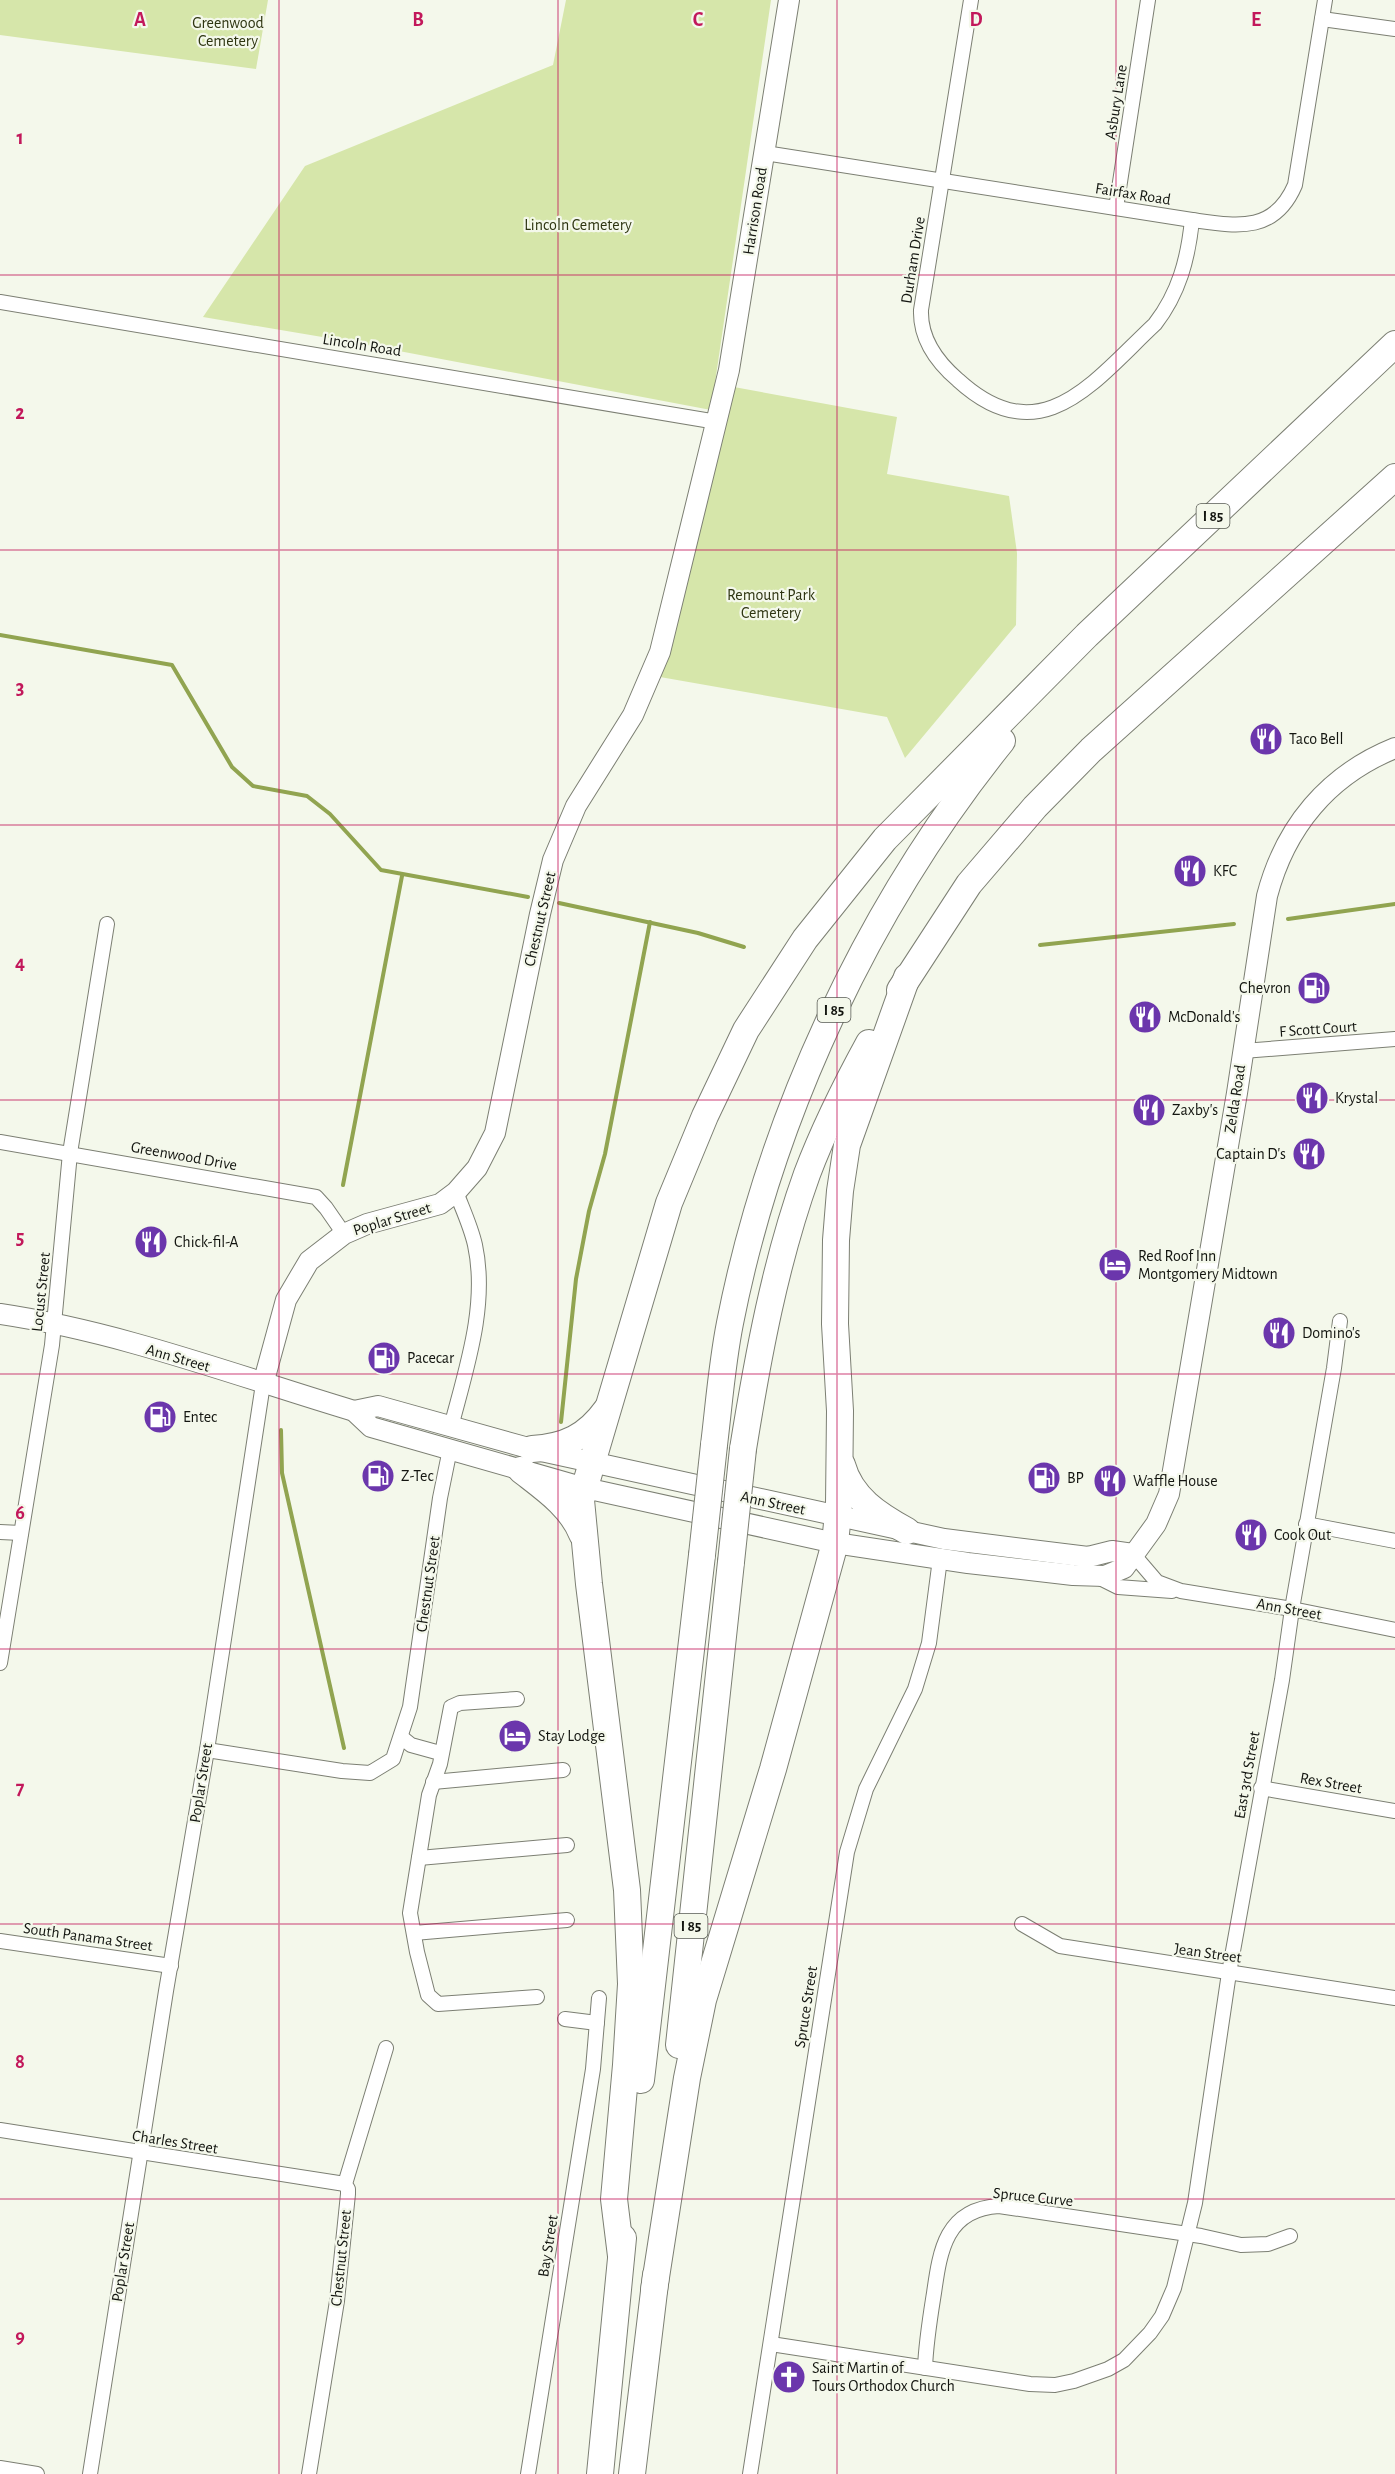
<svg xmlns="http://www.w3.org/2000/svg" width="1395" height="2474" viewBox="0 0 1395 2474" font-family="'Alegreya Sans',sans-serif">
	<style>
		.green { fill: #d6e6aa }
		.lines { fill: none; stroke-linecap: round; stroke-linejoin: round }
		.stream { stroke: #91a450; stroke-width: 4 }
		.street-casing { stroke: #7c7f73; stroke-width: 16 }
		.secondary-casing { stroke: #7c7f73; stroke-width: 22 }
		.highway-casing { stroke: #7c7f73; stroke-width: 28 }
		.street { stroke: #fff; stroke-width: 14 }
		.secondary { stroke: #fff; stroke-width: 20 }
		.highway { stroke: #fff; stroke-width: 26 }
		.highway-bridge-casing { stroke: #7c7f73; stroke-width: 28; stroke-linecap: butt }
		.highway-bridge { stroke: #fff; stroke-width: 26 }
		.grid { fill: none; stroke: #c2185b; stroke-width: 1.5; stroke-opacity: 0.55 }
		.labels { text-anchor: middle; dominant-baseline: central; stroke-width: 4.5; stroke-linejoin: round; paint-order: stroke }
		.shield { fill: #f4f8eb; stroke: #565952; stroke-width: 1.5 }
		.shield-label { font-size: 15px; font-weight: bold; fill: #131510 }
		.park-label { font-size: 16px; fill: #2e3511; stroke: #f4f8eb }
		.street-label { font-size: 16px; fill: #131510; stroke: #f4f8eb }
		.poi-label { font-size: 16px; fill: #131510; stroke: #f4f8eb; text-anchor: start }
		.grid-label { font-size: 20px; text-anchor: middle; font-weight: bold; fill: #c2185b; stroke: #f4f8eb; stroke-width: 4.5; stroke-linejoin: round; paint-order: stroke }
	</style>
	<rect width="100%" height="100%" fill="#f4f8eb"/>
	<!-- green -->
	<g class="green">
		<polygon points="0,0 268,0 256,69 0,35"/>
		<polygon points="566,0 771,0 711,410 346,341 203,317 305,166 553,65"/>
		<polygon points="734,387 897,417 887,474 1009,496 1017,553 1016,625 905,758 887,717 660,677"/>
	</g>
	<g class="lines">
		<!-- stream -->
		<g class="stream">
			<polyline points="0,635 172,665 232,767 253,786 307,796 330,814 381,870 528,897"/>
			<polyline points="559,903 698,933 744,947"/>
			<polyline points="1288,919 1395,904"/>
			<polyline points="1040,945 1234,924"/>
			<polyline points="343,1185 402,876"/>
			<polyline points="561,1422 576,1279 589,1211 605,1154 650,922"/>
			<polyline points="281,1430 282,1473 344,1748"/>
		</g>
		<defs>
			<g id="street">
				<path d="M971,0L921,310C920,339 937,362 958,380C1041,456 1094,381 1155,324C1179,293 1188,259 1192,220"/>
				<polyline points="1322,19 1395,29"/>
				<path d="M765,153L1192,220C1236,226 1274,234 1295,185L1325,0"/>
				<polyline points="1116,208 1148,0"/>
				<polyline points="0,302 717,422"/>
				<polyline points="1243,1051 1395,1039"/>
				<polyline points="0,1142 316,1197 326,1208 344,1234"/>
				<path d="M451,1427C466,1369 488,1305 475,1245C471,1227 463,1210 456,1192"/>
				<polyline points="1306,1524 1395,1541"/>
				<polyline points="0,1532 21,1533"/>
				<polyline points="1133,1554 1157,1582 1181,1591 1292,1609 1395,1630"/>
				<polyline points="1096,1576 1118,1587 1172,1591"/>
				<polyline points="0,1663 52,1345 70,1153 107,924"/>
				<polyline points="517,1699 460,1703 451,1707 440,1764 429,1795 410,1913 417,1952 428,1995 438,2004 537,1997"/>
				<polyline points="401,1737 411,1745 440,1753"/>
				<polyline points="207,1750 342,1771 370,1773 393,1759 410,1707 440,1498 450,1449"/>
				<polyline points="433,1782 563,1770"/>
				<polyline points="1261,1788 1395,1811"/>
				<polyline points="419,1858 567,1845"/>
				<polyline points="1022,1924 1060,1946 1395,1998"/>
				<polyline points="414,1933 567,1920"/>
				<polyline points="0,1941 171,1966"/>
				<polyline points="565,2019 597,2023"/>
				<polyline points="0,2130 345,2184"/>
				<polyline points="771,2344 1030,2384 1055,2385 1074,2381 1108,2369 1124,2360 1150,2333 1162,2316 1174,2288 1195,2203 1229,1973 1282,1680 1292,1609 1334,1368 1340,1321"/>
				<path d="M925,2368C926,2342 930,2318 934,2293C940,2250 946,2209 999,2206L1201,2236L1241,2245L1268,2244L1290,2236"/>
				<polyline points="0,2468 37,2474"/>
				<polyline points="90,2474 166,1991 207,1750 263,1384"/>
				<polyline points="309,2474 337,2301 348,2194 348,2189 345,2184 386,2048"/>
				<polyline points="528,2474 593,2069 599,1998"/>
				<polyline points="750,2474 847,1852 866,1789 915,1689 929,1643 940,1559"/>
			</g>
			<g id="secondary">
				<path d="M0,1314C121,1332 237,1376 354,1411L371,1427L585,1488L835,1543L968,1563L1073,1575L1105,1576L1124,1568L1156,1524L1169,1494L1237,1093L1267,896C1285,827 1328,775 1395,748"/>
				<polyline points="263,1384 286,1300 309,1261 344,1234 367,1224 440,1204 456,1192 477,1168 495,1133 540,914 553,860 576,806 633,715 660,652 729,370 789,0"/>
				<polyline points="354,1411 378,1406 532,1449 944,1539 1088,1557 1112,1551 1133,1554"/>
			</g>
			<g id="highway">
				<polyline points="900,990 969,884 1035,807 1091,750 1395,477"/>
				<path d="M714,1445C719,1404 722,1363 730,1323C771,1114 869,906 1002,741"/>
				<path d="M532,1449C565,1447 587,1437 607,1409"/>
				<path d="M743,1449C758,1356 775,1263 807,1174C824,1129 846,1085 869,1043"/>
				<path d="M842,1465C851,1498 878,1515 907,1531"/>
				<path d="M521,1470C544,1488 571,1506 582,1534"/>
				<polyline points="679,2045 731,1562"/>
				<polyline points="641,2080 702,1555"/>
				<polyline points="621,2256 614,2199 626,2065 631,1984 627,1890 589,1584 581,1500 669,1203 705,1116 746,1030 805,939 885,839 1087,635 1395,344"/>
				<polyline points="654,2290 687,2078 703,2000 773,1769 835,1543 839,1504 840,1411 835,1324 836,1240 840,1191 847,1145 907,977"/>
				<polyline points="600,2474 623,2238"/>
				<polyline points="632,2474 656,2275"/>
			</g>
		</defs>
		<!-- street casing -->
		<use href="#street" class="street-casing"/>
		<!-- secondary casing -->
		<use href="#secondary" class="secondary-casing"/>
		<!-- highway casing -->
		<use href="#highway" class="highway-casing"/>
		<!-- street -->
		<use href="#street" class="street"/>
		<!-- secondary -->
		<use href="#secondary" class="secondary"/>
		<!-- highway -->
		<use href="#highway" class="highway"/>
		<defs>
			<g id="highway-bridge">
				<polyline points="702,1555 714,1445"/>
				<polyline points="731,1562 743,1449"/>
			</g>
		</defs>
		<!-- highway-bridge casing -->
		<use href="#highway-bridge" class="highway-bridge-casing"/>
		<!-- highway-bridge -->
		<use href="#highway-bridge" class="highway-bridge"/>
	</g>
	<!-- grid -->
	<path class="grid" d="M279,0V2474M558,0V2474M837,0V2474M1116,0V2474M0,275H1395M0,550H1395M0,825H1395M0,1100H1395M0,1374H1395M0,1649H1395M0,1924H1395M0,2199H1395"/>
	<!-- icons -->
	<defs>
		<symbol id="restaurant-disc" viewBox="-11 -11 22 22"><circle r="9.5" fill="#6b36ac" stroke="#f4f8eb"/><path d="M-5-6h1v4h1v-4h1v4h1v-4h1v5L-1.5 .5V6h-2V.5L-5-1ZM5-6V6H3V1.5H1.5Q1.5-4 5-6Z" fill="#fff"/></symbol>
		<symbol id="fuel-disc" viewBox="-11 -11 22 22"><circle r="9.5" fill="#6b36ac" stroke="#f4f8eb"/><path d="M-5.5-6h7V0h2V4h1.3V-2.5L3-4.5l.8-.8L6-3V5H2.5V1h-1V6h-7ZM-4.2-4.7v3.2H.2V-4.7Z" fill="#fff"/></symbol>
		<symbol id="hotel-disc" viewBox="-11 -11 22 22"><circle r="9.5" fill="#6b36ac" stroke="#f4f8eb"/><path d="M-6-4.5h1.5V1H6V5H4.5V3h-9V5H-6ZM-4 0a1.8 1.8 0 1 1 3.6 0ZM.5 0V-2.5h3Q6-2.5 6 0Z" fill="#fff"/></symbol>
		<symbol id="church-disc" viewBox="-11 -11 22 22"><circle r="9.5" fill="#6b36ac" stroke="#f4f8eb"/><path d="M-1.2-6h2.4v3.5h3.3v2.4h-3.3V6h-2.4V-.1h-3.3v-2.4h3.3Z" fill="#fff"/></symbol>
	</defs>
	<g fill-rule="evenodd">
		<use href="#restaurant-disc" x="1247" y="720" width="38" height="38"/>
		<use href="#restaurant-disc" x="1171" y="852" width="38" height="38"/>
		<use href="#fuel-disc" x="1295" y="969" width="38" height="38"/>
		<use href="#restaurant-disc" x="1126" y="998" width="38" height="38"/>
		<use href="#restaurant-disc" x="1293" y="1079" width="38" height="38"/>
		<use href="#restaurant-disc" x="1130" y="1091" width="38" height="38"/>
		<use href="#restaurant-disc" x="1290" y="1135" width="38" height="38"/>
		<use href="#restaurant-disc" x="132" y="1223" width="38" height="38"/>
		<use href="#hotel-disc" x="1096" y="1246" width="38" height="38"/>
		<use href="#restaurant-disc" x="1260" y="1314" width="38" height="38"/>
		<use href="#fuel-disc" x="365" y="1339" width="38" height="38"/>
		<use href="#fuel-disc" x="141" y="1398" width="38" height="38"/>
		<use href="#fuel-disc" x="359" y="1457" width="38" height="38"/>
		<use href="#fuel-disc" x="1025" y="1459" width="38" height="38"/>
		<use href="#restaurant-disc" x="1091" y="1462" width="38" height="38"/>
		<use href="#restaurant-disc" x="1232" y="1516" width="38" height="38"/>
		<use href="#hotel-disc" x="496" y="1717" width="38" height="38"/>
		<use href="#church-disc" x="770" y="2358" width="38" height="38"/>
	</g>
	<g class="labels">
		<!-- shield labels -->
		<g class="shield">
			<rect x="1196.5" y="504" width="33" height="24" rx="4.5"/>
			<rect x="817.5" y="998" width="33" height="24" rx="4.5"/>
			<rect x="674.5" y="1914" width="33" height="24" rx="4.5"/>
		</g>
		<g class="shield-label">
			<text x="1213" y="516">I 85</text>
			<text x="834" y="1010">I 85</text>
			<text x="691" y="1926">I 85</text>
		</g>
		<!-- park labels -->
		<g class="park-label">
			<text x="228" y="23">Greenwood<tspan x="228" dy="18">Cemetery</tspan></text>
			<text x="578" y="225">Lincoln Cemetery</text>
			<text x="771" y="595">Remount Park<tspan x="771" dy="18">Cemetery</tspan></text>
		</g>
		<!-- street labels -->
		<g class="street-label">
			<text transform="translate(1116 102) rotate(-81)">Asbury Lane</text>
			<text transform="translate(1133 194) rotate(9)">Fairfax Road</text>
			<text transform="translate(755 211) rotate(-81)">Harrison Road</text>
			<text transform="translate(913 260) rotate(-81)">Durham Drive</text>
			<text transform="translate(362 345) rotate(9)">Lincoln Road</text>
			<text transform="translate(540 919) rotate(-77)">Chestnut Street</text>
			<text transform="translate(1318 1029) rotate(-4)">F Scott Court</text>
			<text transform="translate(1235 1099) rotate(-81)">Zelda Road</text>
			<text transform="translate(184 1156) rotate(10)">Greenwood Drive</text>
			<text transform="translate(392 1219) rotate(-17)">Poplar Street</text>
			<text transform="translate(41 1292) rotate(-84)">Locust Street</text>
			<text transform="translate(178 1358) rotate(16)">Ann Street</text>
			<text transform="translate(773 1503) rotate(12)">Ann Street</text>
			<text transform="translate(428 1584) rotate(-82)">Chestnut Street</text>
			<text transform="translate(1289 1609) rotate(10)">Ann Street</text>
			<text transform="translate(1247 1775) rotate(-80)">East 3rd Street</text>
			<text transform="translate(201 1783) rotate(-81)">Poplar Street</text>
			<text transform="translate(1331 1783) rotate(10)">Rex Street</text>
			<text transform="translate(88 1937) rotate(8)">South Panama Street</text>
			<text transform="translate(1208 1953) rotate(8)">Jean Street</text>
			<text transform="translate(806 2007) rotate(-81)">Spruce Street</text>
			<text transform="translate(175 2142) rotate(9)">Charles Street</text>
			<text transform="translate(1033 2197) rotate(6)">Spruce Curve</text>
			<text transform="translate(548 2246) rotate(-81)">Bay Street</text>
			<text transform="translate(341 2258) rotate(-84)">Chestnut Street</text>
			<text transform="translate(123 2262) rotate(-81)">Poplar Street</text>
		</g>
		<!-- poi labels -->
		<g class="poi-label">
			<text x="1289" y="739">Taco Bell</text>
			<text x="1213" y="871">KFC</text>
			<text x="1291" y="988" text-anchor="end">Chevron</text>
			<text x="1168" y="1017">McDonald's</text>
			<text x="1335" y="1098">Krystal</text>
			<text x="1172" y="1110">Zaxby's</text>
			<text x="1286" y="1154" text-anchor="end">Captain D's</text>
			<text x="174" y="1242">Chick-fil-A</text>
			<text x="1138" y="1256">Red Roof Inn<tspan x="1138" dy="18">Montgomery Midtown</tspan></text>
			<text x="1302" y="1333">Domino's</text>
			<text x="407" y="1358">Pacecar</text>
			<text x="183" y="1417">Entec</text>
			<text x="401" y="1476">Z-Tec</text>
			<text x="1067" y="1478">BP</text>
			<text x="1133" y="1481">Waffle House</text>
			<text x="1274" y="1535">Cook Out</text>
			<text x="538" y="1736">Stay Lodge</text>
			<text x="812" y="2368">Saint Martin of<tspan x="812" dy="18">Tours Orthodox Church</tspan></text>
		</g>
	</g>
	<g class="grid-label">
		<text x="140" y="26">A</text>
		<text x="418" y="26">B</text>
		<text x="698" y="26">C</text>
		<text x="976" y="26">D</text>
		<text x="1256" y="26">E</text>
		<text x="20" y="144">1</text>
		<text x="20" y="419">2</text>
		<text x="20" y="694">3</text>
		<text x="20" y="969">4</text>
		<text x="20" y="1244">5</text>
		<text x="20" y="1519">6</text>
		<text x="20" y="1794">7</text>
		<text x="20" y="2068">8</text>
		<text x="20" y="2343">9</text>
	</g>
</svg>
